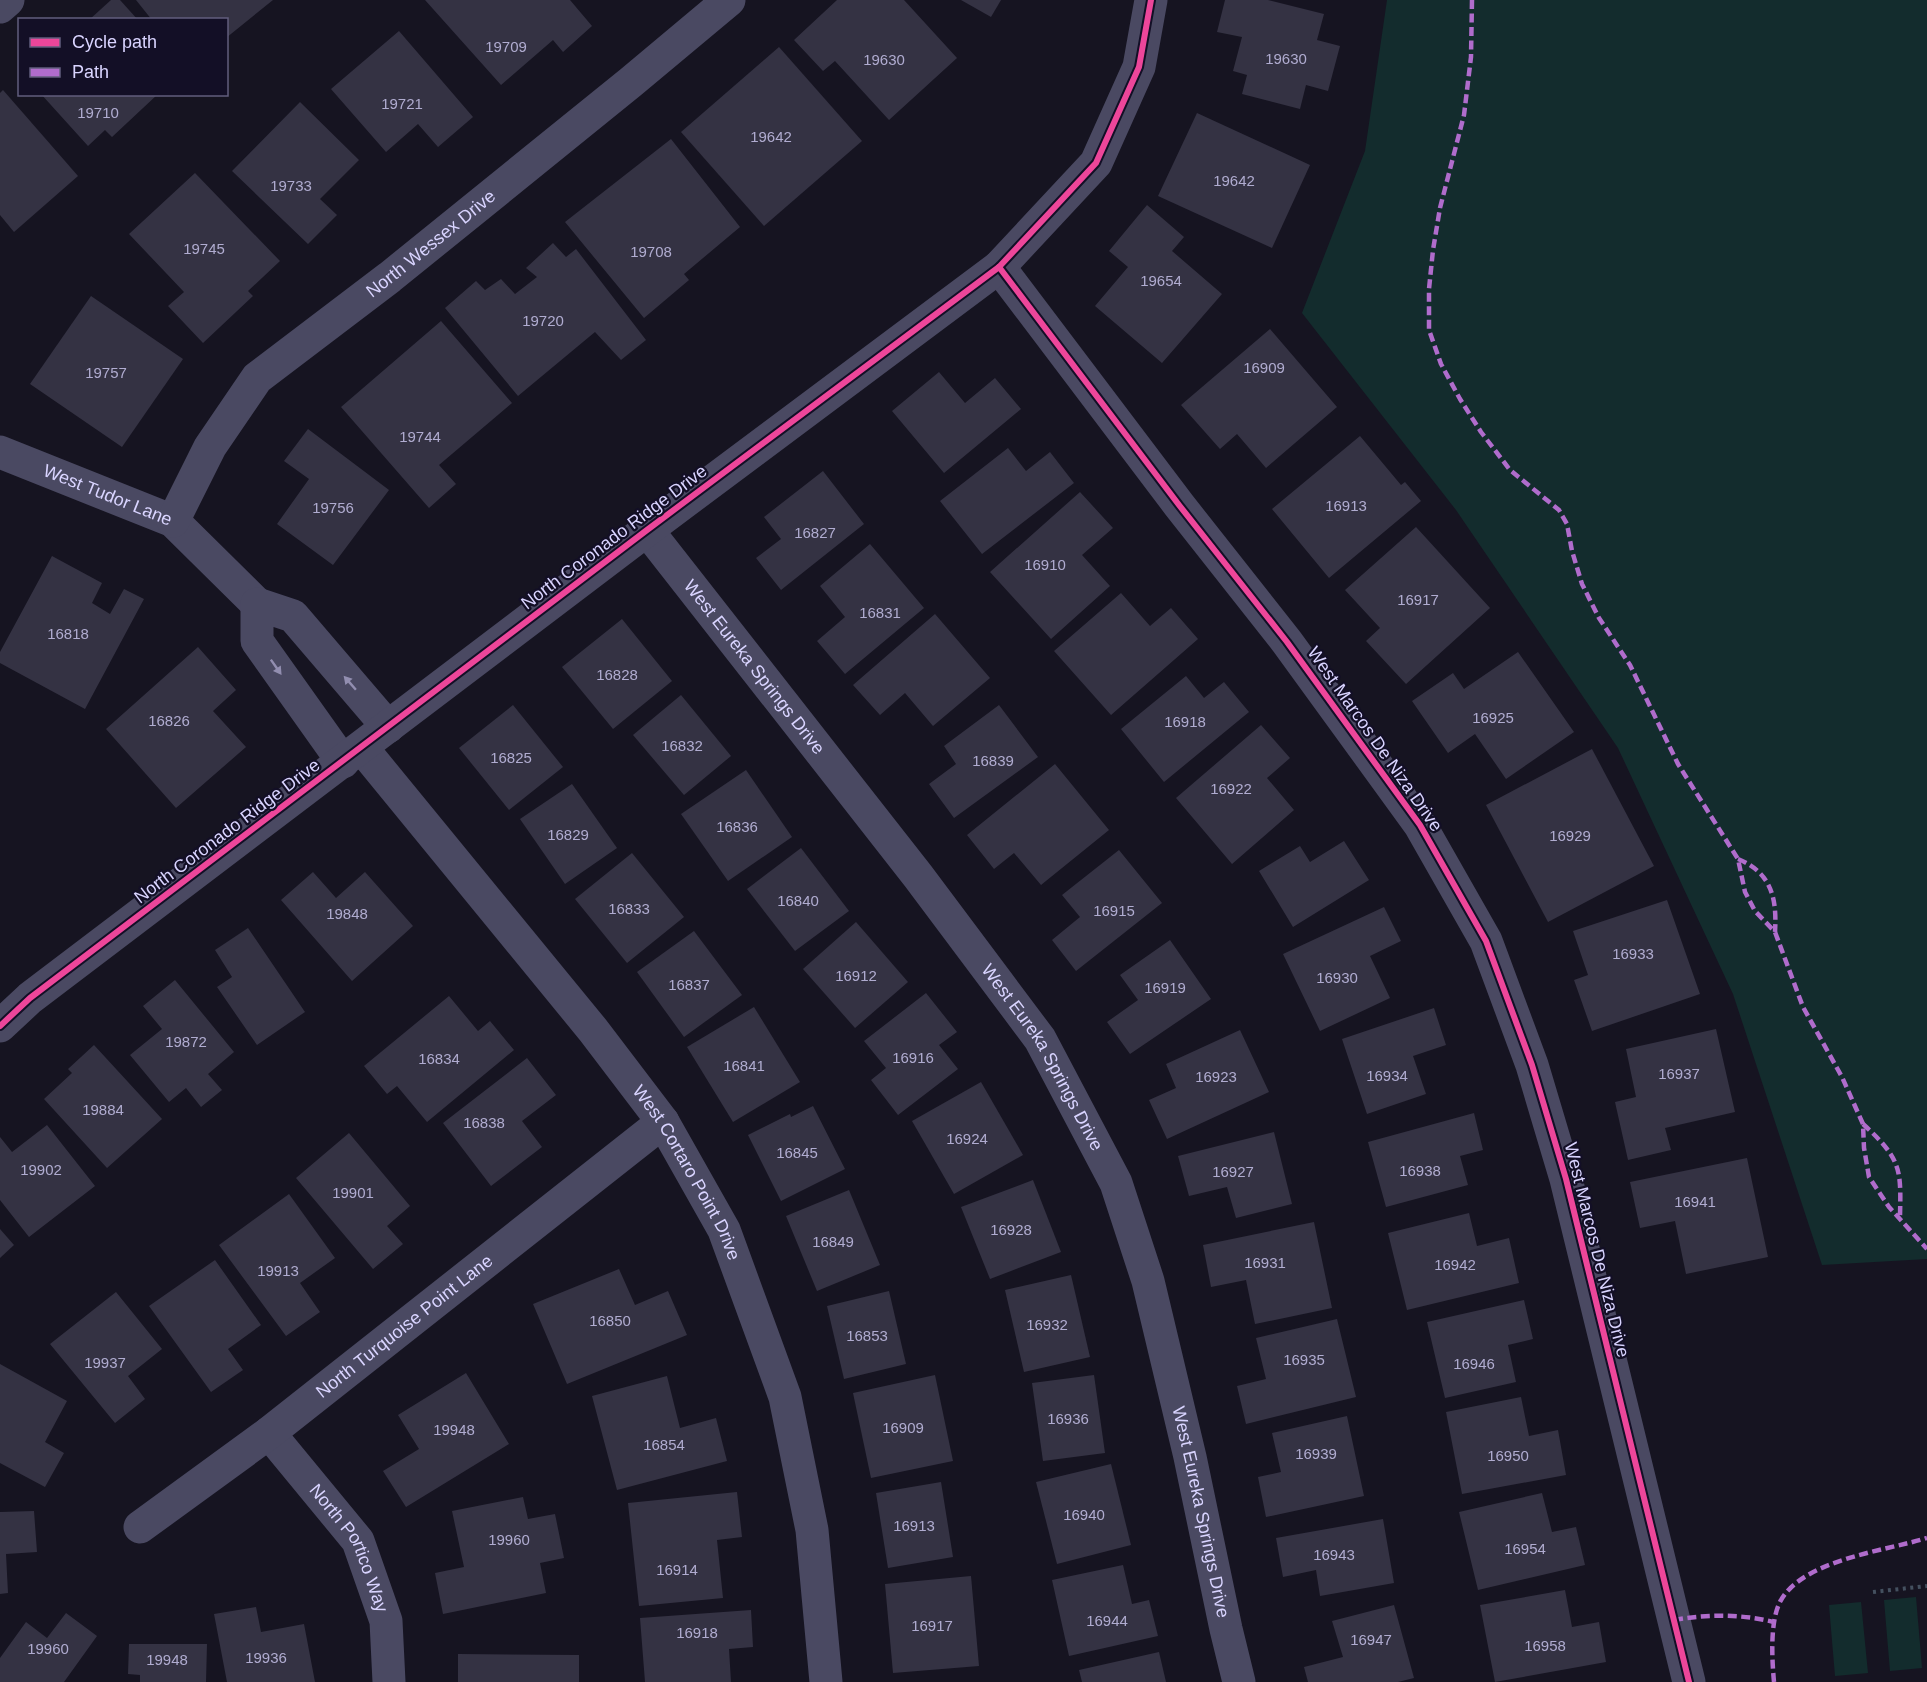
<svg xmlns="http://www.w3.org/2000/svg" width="1927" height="1682" viewBox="0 0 1927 1682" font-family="Arial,sans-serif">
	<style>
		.green { fill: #132c2d }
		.building { fill: #343243 }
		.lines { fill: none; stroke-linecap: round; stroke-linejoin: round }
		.path { stroke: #44505f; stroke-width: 4; stroke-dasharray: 3 4.5; stroke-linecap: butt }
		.minor { stroke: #4a4962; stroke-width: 33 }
		.quiet { stroke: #b06ccc; stroke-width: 4.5; stroke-dasharray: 9 4.5; stroke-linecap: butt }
		.cycleway-casing { stroke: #130f26; stroke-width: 10 }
		.cycleway { stroke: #ed469a; stroke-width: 6 }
		.oneway { fill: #928eb0 }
		.labels { text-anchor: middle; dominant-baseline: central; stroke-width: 4.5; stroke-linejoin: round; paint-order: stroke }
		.number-label { font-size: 15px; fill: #b0acd0 }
		.street-label { font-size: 18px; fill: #d9d4ff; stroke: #130f26 }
	</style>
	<rect width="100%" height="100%" fill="#161421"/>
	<!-- green -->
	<g class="green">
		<polygon points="1387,0 1927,0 1927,1259 1822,1265 1733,994 1618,748 1456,510 1302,313 1365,151"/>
		<polygon points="1916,1597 1922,1668 1890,1671 1884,1600"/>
		<polygon points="1861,1602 1868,1673 1835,1676 1829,1605"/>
	</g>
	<!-- building -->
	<g class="building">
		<polygon points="111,0 120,0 138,20 89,20"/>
		<polygon points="136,0 273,0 226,38 226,20 152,20"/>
		<polygon points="425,0 570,0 592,26 563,52 553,40 501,85"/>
		<polygon points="837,0 904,0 957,58 889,120 835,61 823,71 794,40"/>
		<polygon points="961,0 1001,0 991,17"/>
		<polygon points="1225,0 1268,0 1324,14 1317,40 1340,46 1328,91 1306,85 1300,109 1242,94 1247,75 1233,71 1242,37 1217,32"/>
		<polygon points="399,31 473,117 438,147 418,124 386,152 331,89"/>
		<polygon points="779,47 862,141 764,226 681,132"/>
		<polygon points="3,90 78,176 14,232 0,215 0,93"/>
		<polygon points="41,94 158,94 112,137 105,130 88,146"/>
		<polygon points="300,102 359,160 320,199 337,215 308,244 232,171"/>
		<polygon points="1197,113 1310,165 1272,248 1158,196"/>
		<polygon points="671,139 740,227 684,274 689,280 644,318 565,222"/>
		<polygon points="195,173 280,261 248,291 253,296 203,343 168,306 184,292 129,234"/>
		<polygon points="1147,205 1184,237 1172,251 1222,294 1162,363 1095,306 1128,267 1109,251"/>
		<polygon points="553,243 566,257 576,249 646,340 621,360 595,332 518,396 445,308 476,281 485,290 501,279 515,294 537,277 526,268"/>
		<polygon points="91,296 183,359 122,447 30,384"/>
		<polygon points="441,321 512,403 439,465 456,484 429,508 341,407"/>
		<polygon points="1270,329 1337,407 1266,468 1237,434 1220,449 1181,405"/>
		<polygon points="939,372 965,403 995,378 1021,409 944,473 892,411"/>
		<polygon points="308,429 389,490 333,565 277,524 309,479 284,461"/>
		<polygon points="1360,436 1401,485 1405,482 1421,501 1329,578 1272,509"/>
		<polygon points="1008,448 1026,471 1050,452 1074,483 982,554 940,501"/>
		<polygon points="823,471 864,524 781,590 756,558 781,539 764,517"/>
		<polygon points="1080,492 1113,528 1082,555 1110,586 1051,639 990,572"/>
		<polygon points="1416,527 1490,608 1406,684 1366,641 1380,628 1345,590"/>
		<polygon points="870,544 924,608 845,674 817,641 845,617 820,586"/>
		<polygon points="52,556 102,583 92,603 110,614 124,589 144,599 85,709 0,663 0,652"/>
		<polygon points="1121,593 1150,626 1171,608 1198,639 1111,715 1054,651"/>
		<polygon points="935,614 990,678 933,726 905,693 880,715 853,685"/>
		<polygon points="622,619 672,681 613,729 562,667"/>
		<polygon points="198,647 236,690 213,711 246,747 176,808 106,729"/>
		<polygon points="1518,652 1574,732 1506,779 1475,734 1448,753 1412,701 1453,673 1464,689"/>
		<polygon points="1186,676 1204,698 1224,682 1249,712 1164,782 1121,729"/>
		<polygon points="681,695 731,756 684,795 633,735"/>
		<polygon points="513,705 563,767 509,810 459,748"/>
		<polygon points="999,705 1038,757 954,818 929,784 956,764 944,746"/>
		<polygon points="1261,725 1290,758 1267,778 1294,810 1232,864 1176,798"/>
		<polygon points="1592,749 1654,866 1548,922 1486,805"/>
		<polygon points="1055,764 1109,830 1041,885 1014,853 994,869 967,835"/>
		<polygon points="746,770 792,837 728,881 681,814"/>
		<polygon points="572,784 617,848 565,884 520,819"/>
		<polygon points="1344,841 1369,880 1293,927 1259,871 1300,846 1310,862"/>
		<polygon points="801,848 849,911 795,951 747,889"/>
		<polygon points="1119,850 1162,903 1076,971 1052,940 1080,917 1062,895"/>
		<polygon points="632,853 684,917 627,963 575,899"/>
		<polygon points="313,872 336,898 365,872 413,926 352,981 281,900"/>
		<polygon points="1667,900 1700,994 1592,1031 1574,980 1588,975 1573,931"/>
		<polygon points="1384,907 1401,941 1370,956 1390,998 1320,1031 1283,954"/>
		<polygon points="856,922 908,982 855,1028 803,969"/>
		<polygon points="248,928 305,1012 257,1045 217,987 232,977 215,950"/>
		<polygon points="694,931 742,995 684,1037 637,972"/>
		<polygon points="1170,940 1211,999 1130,1054 1107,1022 1138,1000 1120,975"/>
		<polygon points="175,980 234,1052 208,1074 222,1090 201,1107 186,1088 169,1102 130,1055 162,1029 143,1006"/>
		<polygon points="926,993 957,1032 939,1045 958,1069 898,1115 871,1080 886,1068 864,1041"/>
		<polygon points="449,996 478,1031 490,1021 514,1050 427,1122 397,1086 387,1094 364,1066"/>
		<polygon points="754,1007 800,1082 733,1122 687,1047"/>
		<polygon points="1434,1008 1446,1045 1413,1056 1426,1094 1367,1114 1342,1039"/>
		<polygon points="1716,1029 1735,1112 1665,1128 1671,1150 1628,1160 1615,1102 1636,1097 1626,1049"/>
		<polygon points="1240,1030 1269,1092 1167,1139 1149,1100 1176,1088 1166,1064"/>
		<polygon points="94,1045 162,1119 107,1168 44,1099 72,1073 68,1069"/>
		<polygon points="527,1058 556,1095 522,1121 542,1147 491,1186 443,1123"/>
		<polygon points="981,1082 1023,1155 954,1194 912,1121"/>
		<polygon points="813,1106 845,1169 781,1201 748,1135 790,1114 791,1117"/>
		<polygon points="1474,1113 1483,1150 1460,1156 1468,1185 1386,1207 1368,1142"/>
		<polygon points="47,1125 95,1186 29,1237 0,1200 0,1137 12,1152"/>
		<polygon points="1274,1132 1292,1204 1236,1218 1227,1187 1189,1196 1178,1156"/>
		<polygon points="349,1133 410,1206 387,1226 403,1244 373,1269 296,1178"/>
		<polygon points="1747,1158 1768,1257 1686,1274 1675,1221 1640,1228 1630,1182"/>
		<polygon points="1033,1180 1061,1252 990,1279 961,1207"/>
		<polygon points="849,1190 880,1265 817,1291 786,1216"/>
		<polygon points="289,1194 335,1258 300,1283 320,1312 286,1336 219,1245"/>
		<polygon points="1469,1213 1477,1246 1509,1238 1519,1283 1407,1310 1388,1233"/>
		<polygon points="1314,1222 1332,1308 1255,1324 1246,1280 1211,1287 1203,1245"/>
		<polygon points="0,1229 14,1245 0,1258"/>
		<polygon points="215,1260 261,1325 228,1349 243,1370 211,1392 149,1306"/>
		<polygon points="619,1269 635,1305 668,1291 687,1335 567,1384 533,1304"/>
		<polygon points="1071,1275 1090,1357 1024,1372 1005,1290"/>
		<polygon points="889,1291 906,1364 844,1379 827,1306"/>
		<polygon points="116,1292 162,1349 128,1376 145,1399 115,1423 50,1344"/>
		<polygon points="1524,1300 1533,1339 1508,1345 1516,1382 1445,1398 1427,1322"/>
		<polygon points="1337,1319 1356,1397 1246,1424 1237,1386 1266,1379 1256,1338"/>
		<polygon points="0,1364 67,1401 45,1442 64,1453 45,1487 0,1463"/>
		<polygon points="466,1373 509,1444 406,1507 383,1471 419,1449 398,1415"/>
		<polygon points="935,1375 953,1461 871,1478 853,1393"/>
		<polygon points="1094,1375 1105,1453 1043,1461 1032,1383"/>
		<polygon points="667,1376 680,1428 716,1418 727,1461 617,1490 592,1396"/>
		<polygon points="1521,1397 1529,1436 1558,1430 1566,1475 1462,1494 1446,1412"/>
		<polygon points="1347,1416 1364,1496 1266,1517 1258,1477 1281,1472 1272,1433"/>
		<polygon points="1111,1464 1131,1545 1057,1564 1036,1482"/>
		<polygon points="941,1482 953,1557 888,1568 876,1493"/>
		<polygon points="737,1492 742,1537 717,1540 723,1598 639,1606 628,1503"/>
		<polygon points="1542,1493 1552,1532 1576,1527 1585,1565 1478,1590 1459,1512"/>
		<polygon points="523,1497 528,1519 555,1514 564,1558 540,1563 546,1593 443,1614 435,1573 464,1567 452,1511"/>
		<polygon points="34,1511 37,1552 6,1554 8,1593 0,1594 0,1512"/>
		<polygon points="1383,1519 1394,1583 1320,1596 1316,1570 1283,1577 1276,1538"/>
		<polygon points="1123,1565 1132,1604 1149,1600 1158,1636 1069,1656 1052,1580"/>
		<polygon points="971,1576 979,1666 893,1673 885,1584"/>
		<polygon points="1565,1590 1572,1627 1599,1622 1606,1662 1495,1682 1480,1605"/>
		<polygon points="1394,1605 1414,1678 1398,1682 1308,1682 1304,1667 1343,1657 1332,1621"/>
		<polygon points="256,1607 261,1632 304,1624 315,1682 227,1682 214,1614"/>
		<polygon points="751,1610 753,1647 729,1649 731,1682 645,1682 640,1618"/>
		<polygon points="66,1613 97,1636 64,1682 0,1682 0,1658 26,1622 47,1638"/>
		<polygon points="129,1644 207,1644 206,1682 140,1682 140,1675 128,1674"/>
		<polygon points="1159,1652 1166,1682 1082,1682 1079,1670"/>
		<polygon points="458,1654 579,1655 579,1682 458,1682"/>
	</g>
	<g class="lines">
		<!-- path -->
		<polyline class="path" points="1873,1592 1927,1586"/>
		<!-- minor -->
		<g class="minor">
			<polyline points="0,7 8,0"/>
			<polyline points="999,267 1179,505 1287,642 1420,825 1486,941 1532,1065 1566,1179 1689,1682"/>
			<path id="s1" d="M0,452L173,521L257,604"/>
			<path id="s2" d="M173,521L210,447L257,378L390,277L631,82L729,0"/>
			<path id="s3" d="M647,530L918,876L1040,1039L1116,1183L1148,1281L1190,1457L1226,1629L1239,1682"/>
			<path id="s4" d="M362,748L593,1030L663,1122L724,1230L785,1397L812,1530L826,1682"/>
			<polyline points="343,762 257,641 257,604 293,616 388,727"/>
			<polyline points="0,1026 30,998 647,530 999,267 1096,163 1139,67 1151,0"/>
			<path id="s5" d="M269,1433L358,1541L386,1621L389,1682"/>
			<path id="s6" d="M140,1527L269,1433L663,1122"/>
		</g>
		<!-- quiet -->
		<g class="quiet">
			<polyline points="1472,0 1471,57 1464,115 1440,208 1433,250 1429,289 1429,330 1441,364 1460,399 1481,432 1510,470 1559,510 1567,524 1572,551 1582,584 1599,618 1630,665 1678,764 1738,859 1745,892 1755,911 1775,932 1803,1007 1842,1077 1863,1124 1864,1148 1869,1177 1889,1207 1927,1249"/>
			<path d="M1738,859C1772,873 1777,899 1775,932"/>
			<path d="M1863,1124C1875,1135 1891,1150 1896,1165C1902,1179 1900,1203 1900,1218"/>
			<path d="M1674,1620C1708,1614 1741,1614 1774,1622"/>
			<path d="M1774,1682C1772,1660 1770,1624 1779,1604C1799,1560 1885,1551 1927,1538"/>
		</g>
		<defs>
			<g id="cycleway">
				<polyline points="999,267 1179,505 1287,642 1420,825 1486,941 1532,1065 1566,1179 1689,1682"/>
				<polyline points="0,1026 30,998 647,530 999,267 1096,163 1139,67 1151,0"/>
			</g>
		</defs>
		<!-- cycleway casing -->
		<use href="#cycleway" class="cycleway-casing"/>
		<!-- cycleway -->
		<use href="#cycleway" class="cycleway"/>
	</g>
	<!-- one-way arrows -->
	<defs><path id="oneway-solid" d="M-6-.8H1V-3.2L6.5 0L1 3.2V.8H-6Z" transform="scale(1.5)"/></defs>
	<g class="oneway">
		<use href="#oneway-solid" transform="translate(276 667) rotate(55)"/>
		<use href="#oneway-solid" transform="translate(350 683) rotate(-131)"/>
	</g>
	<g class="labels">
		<!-- number labels -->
		<g class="number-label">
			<text x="506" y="46">19709</text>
			<text x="1286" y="58">19630</text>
			<text x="884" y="59">19630</text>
			<text x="402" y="103">19721</text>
			<text x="98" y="112">19710</text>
			<text x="771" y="136">19642</text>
			<text x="1234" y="180">19642</text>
			<text x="291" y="185">19733</text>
			<text x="204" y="248">19745</text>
			<text x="651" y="251">19708</text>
			<text x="1161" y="280">19654</text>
			<text x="543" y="320">19720</text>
			<text x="1264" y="367">16909</text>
			<text x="106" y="372">19757</text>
			<text x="420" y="436">19744</text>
			<text x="1346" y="505">16913</text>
			<text x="333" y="507">19756</text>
			<text x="815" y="532">16827</text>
			<text x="1045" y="564">16910</text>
			<text x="1418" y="599">16917</text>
			<text x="880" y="612">16831</text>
			<text x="68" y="633">16818</text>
			<text x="617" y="674">16828</text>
			<text x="1493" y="717">16925</text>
			<text x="169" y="720">16826</text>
			<text x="1185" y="721">16918</text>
			<text x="682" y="745">16832</text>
			<text x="511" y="757">16825</text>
			<text x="993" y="760">16839</text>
			<text x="1231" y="788">16922</text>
			<text x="737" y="826">16836</text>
			<text x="568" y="834">16829</text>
			<text x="1570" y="835">16929</text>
			<text x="798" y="900">16840</text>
			<text x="629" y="908">16833</text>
			<text x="1114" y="910">16915</text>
			<text x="347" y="913">19848</text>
			<text x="1633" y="953">16933</text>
			<text x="856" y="975">16912</text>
			<text x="1337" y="977">16930</text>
			<text x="689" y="984">16837</text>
			<text x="1165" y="987">16919</text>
			<text x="186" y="1041">19872</text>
			<text x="913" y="1057">16916</text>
			<text x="439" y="1058">16834</text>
			<text x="744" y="1065">16841</text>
			<text x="1679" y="1073">16937</text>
			<text x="1387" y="1075">16934</text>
			<text x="1216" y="1076">16923</text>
			<text x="103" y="1109">19884</text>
			<text x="484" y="1122">16838</text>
			<text x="967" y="1138">16924</text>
			<text x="797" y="1152">16845</text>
			<text x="41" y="1169">19902</text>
			<text x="1420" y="1170">16938</text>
			<text x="1233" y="1171">16927</text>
			<text x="353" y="1192">19901</text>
			<text x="1695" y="1201">16941</text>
			<text x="1011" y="1229">16928</text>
			<text x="833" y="1241">16849</text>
			<text x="1265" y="1262">16931</text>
			<text x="1455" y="1264">16942</text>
			<text x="278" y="1270">19913</text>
			<text x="610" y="1320">16850</text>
			<text x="1047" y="1324">16932</text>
			<text x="867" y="1335">16853</text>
			<text x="1304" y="1359">16935</text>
			<text x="105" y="1362">19937</text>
			<text x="1474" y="1363">16946</text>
			<text x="1068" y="1418">16936</text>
			<text x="903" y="1427">16909</text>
			<text x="454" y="1429">19948</text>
			<text x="664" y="1444">16854</text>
			<text x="1316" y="1453">16939</text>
			<text x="1508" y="1455">16950</text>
			<text x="1084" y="1514">16940</text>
			<text x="914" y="1525">16913</text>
			<text x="509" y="1539">19960</text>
			<text x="1525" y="1548">16954</text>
			<text x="1334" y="1554">16943</text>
			<text x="677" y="1569">16914</text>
			<text x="1107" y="1620">16944</text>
			<text x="932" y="1625">16917</text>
			<text x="697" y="1632">16918</text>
			<text x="1371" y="1639">16947</text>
			<text x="1545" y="1645">16958</text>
			<text x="48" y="1648">19960</text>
			<text x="266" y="1657">19936</text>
			<text x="167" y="1659">19948</text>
		</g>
		<!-- street labels -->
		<g class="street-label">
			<text stroke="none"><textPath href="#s2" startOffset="386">North Wessex Drive</textPath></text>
			<text stroke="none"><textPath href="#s1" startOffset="116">West Tudor Lane</textPath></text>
			<text transform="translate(614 537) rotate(-37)">North Coronado Ridge Drive</text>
			<text stroke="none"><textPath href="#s3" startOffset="174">West Eureka Springs Drive</textPath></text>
			<text transform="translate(1375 739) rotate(55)">West Marcos De Niza Drive</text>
			<text transform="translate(227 831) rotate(-37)">North Coronado Ridge Drive</text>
			<text stroke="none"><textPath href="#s3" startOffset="660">West Eureka Springs Drive</textPath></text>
			<text stroke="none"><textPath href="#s4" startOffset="536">West Cortaro Point Drive</textPath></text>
			<text transform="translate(1597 1250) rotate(76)">West Marcos De Niza Drive</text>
			<text stroke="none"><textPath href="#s6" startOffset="332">North Turquoise Point Lane</textPath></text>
			<text stroke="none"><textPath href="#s3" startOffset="1146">West Eureka Springs Drive</textPath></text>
			<text stroke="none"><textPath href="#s5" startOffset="142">North Portico Way</textPath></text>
		</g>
	</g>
	<!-- legend -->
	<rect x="18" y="18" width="210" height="78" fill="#130f26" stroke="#625e7d" stroke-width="1.5"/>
	<rect x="30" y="38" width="30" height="9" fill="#ed469a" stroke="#625e7d" stroke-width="1.5"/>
	<text x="72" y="48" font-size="18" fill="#d9d4ff">Cycle path</text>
	<rect x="30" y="68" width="30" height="9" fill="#b06ccc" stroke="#625e7d" stroke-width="1.5"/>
	<text x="72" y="78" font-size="18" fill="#d9d4ff">Path</text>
</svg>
